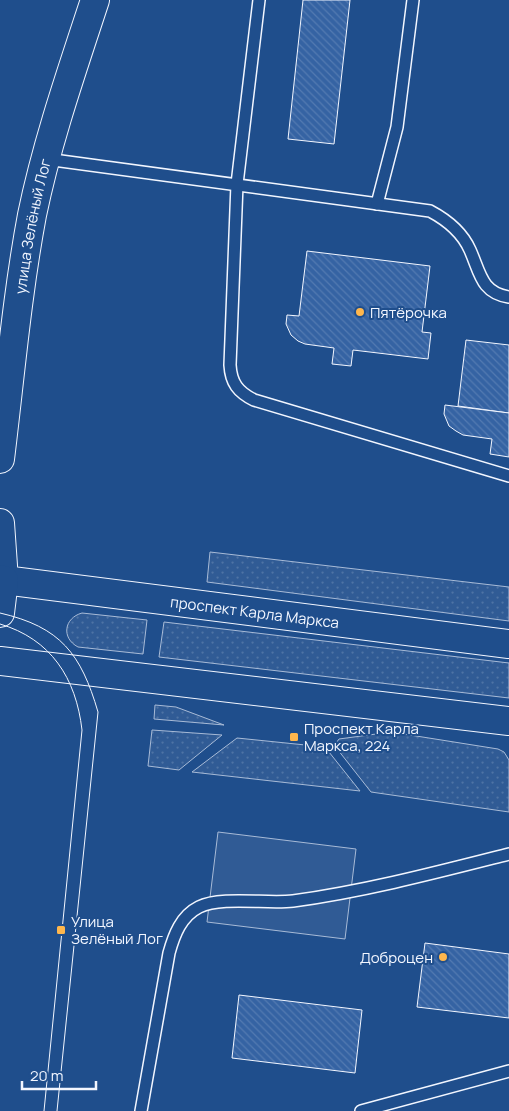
<svg xmlns="http://www.w3.org/2000/svg" width="509" height="1111" viewBox="0 0 509 1111" font-family="Manrope,sans-serif">
	<style>
		.grass { fill: url(#grass-dots); stroke: #a8bbd7 }
		.pitch { fill: #305b95; stroke: #a8bbd7 }
		.building { fill: url(#building-back-hatch); stroke: #f2f6ff }
		.lines { fill: none; stroke-linecap: round; stroke-linejoin: round }
		.service-casing { stroke: #f2f6ff; stroke-width: 14 }
		.tertiary-casing { stroke: #f2f6ff; stroke-width: 30 }
		.secondary-casing { stroke: #f2f6ff; stroke-width: 30 }
		.service { stroke: #1f4e8c; stroke-width: 11 }
		.tertiary { stroke: #1f4e8c; stroke-width: 28 }
		.secondary { stroke: #1f4e8c; stroke-width: 28 }
		.tram { stroke: #f2f6ff; stroke-width: 1 }
		.poi-dot { fill: #ffb74d; stroke: #1f4e8c; stroke-width: 2 }
		.labels { text-anchor: middle; dominant-baseline: central; stroke-width: 4; stroke-linejoin: round; paint-order: stroke }
		.street-label { font-size: 15px; fill: #f2f6ff; stroke: #1f4e8c }
		.poi-label { font-size: 15px; fill: #f2f6ff; stroke: #1f4e8c; text-anchor: start }
	</style>
	<defs>
		<pattern id="grass-dots" width="8" height="8" patternUnits="userSpaceOnUse" patternTransform="scale(1.25)"><rect width="8" height="8" fill="#305b95"/><path d="M2 2h.1M6 6h.1" fill="none" stroke="#4e73a5" stroke-width="1.8" stroke-linecap="round"/></pattern>
		<pattern id="building-back-hatch" width="6" height="6" patternUnits="userSpaceOnUse" patternTransform="scale(1.25)"><rect width="6" height="6" fill="#3563a3"/><path d="M-1 5l2 2M0 0l6 6M5-1l2 2" fill="none" stroke="#537ab1"/></pattern>
	</defs>
	<rect width="100%" height="100%" fill="#1f4e8c"/>
	<!-- grass -->
	<g class="grass">
		<polygon points="210,552 509,587 509,621 207,582"/>
		<path d="M82,613L147,620L143,654L78,647C61,638 64,618 82,613Z"/>
		<polygon points="164,622 509,663 509,698 159,657"/>
		<polygon points="155,705 176,707 224,725 154,719"/>
		<polygon points="152,730 222,735 179,770 148,766"/>
		<polygon points="391,732 498,749 504,752 509,760 509,812 371,792 338,750 336,743 339,739"/>
		<polygon points="237,738 325,747 360,791 192,772"/>
	</g>
	<!-- pitch -->
	<polygon class="pitch" points="218,832 356,849 345,939 207,922"/>
	<!-- building -->
	<g class="building">
		<polygon points="303,0 350,0 334,144 288,139"/>
		<polygon points="307,251 430,266 422,332 431,333 428,359 353,350 351,366 332,364 334,348 305,344 298,341 291,335 286,324 287,315 299,316"/>
		<polygon points="466,340 509,345 509,413 458,406"/>
		<polygon points="445,405 509,413 509,457 490,454 492,439 463,435 456,431 449,426 444,414"/>
		<polygon points="425,943 509,954 509,1018 417,1007"/>
		<polygon points="239,995 362,1010 355,1073 232,1058"/>
	</g>
	<g class="lines">
		<defs>
			<g id="service">
				<path d="M259,0L237,184L230,365C231,383 238,392 254,400L509,476"/>
				<path d="M46,159L430,211C447,220 462,232 470,250C480,272 481,293 509,297"/>
				<polyline points="377,204 397,127 413,0"/>
				<path d="M141,1111L169,953C174,935 181,916 199,907C221,896 267,904 293,901C366,891 438,872 509,854"/>
				<polyline points="361,1111 509,1071"/>
			</g>
			<g id="tertiary">
				<path id="s1" d="M0,459C10,378 17,295 32,215C47,142 72,70 95,0"/>
				<path id="s2" d="M0,523L4,580L509,644"/>
				<polyline points="0,661 509,721"/>
			</g>
			<polyline id="secondary" points="0,579 4,580 0,613"/>
		</defs>
		<!-- service casing -->
		<use href="#service" class="service-casing"/>
		<!-- tertiary casing -->
		<use href="#tertiary" class="tertiary-casing"/>
		<!-- secondary casing -->
		<use href="#secondary" class="secondary-casing"/>
		<!-- service -->
		<use href="#service" class="service"/>
		<!-- tertiary -->
		<use href="#tertiary" class="tertiary"/>
		<!-- secondary -->
		<use href="#secondary" class="secondary"/>
		<!-- tram -->
		<g class="tram">
			<path d="M0,613C61,627 81,654 98,712L57,1111"/>
			<path d="M0,624C51,639 76,678 82,730L44,1111"/>
		</g>
	</g>
	<!-- markers -->
	<g class="poi-dot">
		<circle cx="360" cy="312" r="5"/>
		<rect x="289" y="732" width="10" height="10" rx="2.5"/>
		<rect x="56" y="925" width="10" height="10" rx="2.5"/>
		<circle cx="443" cy="957" r="5"/>
	</g>
	<g class="labels">
		<!-- street labels -->
		<g class="street-label">
			<text stroke="none"><textPath href="#s1" startOffset="235">улица Зелёный Лог</textPath></text>
			<text stroke="none"><textPath href="#s2" startOffset="310">проспект Карла Маркса</textPath></text>
		</g>
		<!-- poi labels -->
		<g class="poi-label">
			<text x="370" y="312">Пятёрочка</text>
			<text x="304" y="728">Проспект Карла<tspan x="304" dy="17">Маркса, 224</tspan></text>
			<text x="71" y="921">Улица<tspan x="71" dy="17">Зелёный Лог</tspan></text>
			<text x="433" y="957" text-anchor="end">Доброцен</text>
		</g>
	</g>
	<!-- scale -->
	<path d="M22 1081v8h74v-8" fill="none" stroke="#f2f6ff" stroke-width="2.5"/>
	<text x="30" y="1081" font-size="15" fill="#f2f6ff" stroke="#1f4e8c" stroke-width="4" paint-order="stroke">20 m</text>
</svg>
